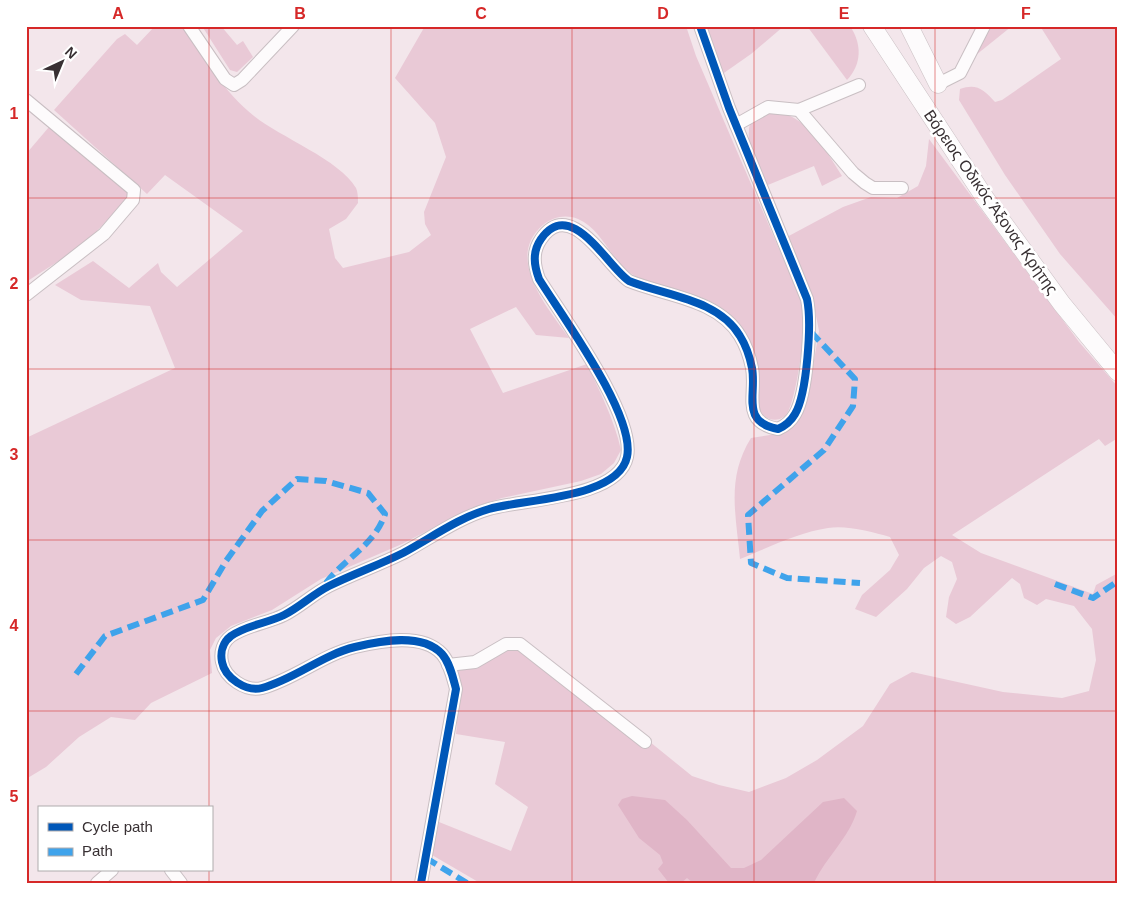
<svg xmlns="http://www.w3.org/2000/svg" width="1144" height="909" viewBox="0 0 1144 909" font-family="Helvetica,sans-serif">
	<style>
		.green { fill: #e9c9d6 }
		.forest { fill: #e0b5c7 }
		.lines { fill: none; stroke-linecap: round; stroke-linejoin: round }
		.minor-casing { stroke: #c9bfc3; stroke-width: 14 }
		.highway-casing { stroke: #c9bfc3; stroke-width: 19 }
		.minor { stroke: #fdfbfc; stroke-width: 12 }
		.highway { stroke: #fdfbfc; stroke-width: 18 }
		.quiet { stroke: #3fa3eb; stroke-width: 6; stroke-dasharray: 12 6; stroke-linecap: butt }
		.cycleway-casing { stroke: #fff; stroke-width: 11 }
		.cycleway { stroke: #0057b8; stroke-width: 8 }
		.grid { fill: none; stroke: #d62828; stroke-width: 1; stroke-opacity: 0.55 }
		.labels { text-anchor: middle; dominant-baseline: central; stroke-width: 5; stroke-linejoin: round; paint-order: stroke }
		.street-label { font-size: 16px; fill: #383033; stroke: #fff }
		.neatline { fill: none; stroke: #d62828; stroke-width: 2 }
		.grid-label { font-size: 16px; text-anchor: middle; font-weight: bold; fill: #d62828 }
	</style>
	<rect width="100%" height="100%" fill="#f3e6eb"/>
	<!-- green -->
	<g class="green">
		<path d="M155,26H183C203,57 224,92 254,116C280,137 340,160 356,188C358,192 358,199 358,203L346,219L329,229L335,258L343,268L409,252L431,235L425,224L424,212L446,157L435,123L395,78L425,26H686L696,56L792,279C796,290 803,304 804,315C805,332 796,407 785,416C776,423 768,419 760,414L757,403C753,377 755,340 736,320C710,291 670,293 637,277C611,264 604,230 578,219C565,214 553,217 543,225C504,258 548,308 569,338L536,335L516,307L470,329L503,393L587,364C600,392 614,419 621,450L614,463L601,474L581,481L502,498L471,508L402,544L321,579L272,610L231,626L216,638L210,650L212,673L151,703L135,720L111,717L79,737L46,767L26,779V438L175,368L150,306L81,300L55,285L93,261L129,288L158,263L161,272L177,287L243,231L165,175L147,194L54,110L117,39L125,34L137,45Z"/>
		<polygon points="202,26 221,26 237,45 243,41 253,57 237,72 230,70"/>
		<polygon points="706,26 784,26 751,54 721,75"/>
		<path d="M807,26H850C862,44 862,64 847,80Z"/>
		<polygon points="991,26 1012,26 976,55"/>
		<path d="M1040,26H1118V320L1060,254L1005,175L959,100L960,89C977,83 984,90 995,102L1002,100L1061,59Z"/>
		<path d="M771,111C806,113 825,149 842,176L822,186L814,166L763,187C756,166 745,145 750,123Z"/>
		<polygon points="49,127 128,188 127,200 82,246 26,282 26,154"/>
		<path d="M929,139L1079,342L1118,387V438L1105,446L1099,439L952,535L981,553L1093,594L1096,585L1118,573V883H480L432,855L439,822L511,851L528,807L495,784L505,742L456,734L460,687L456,669L514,646L650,742L692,776L719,785L749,792L786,778L817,760L863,726L890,684L912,672L1003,692L1062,698L1089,691L1096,660L1092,629L1074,606L1046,599L1037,605L1024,598L1020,584L1012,578L970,617L956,624L946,617L949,597L957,579L952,562L941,556L924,568L907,589L876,617L855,609L862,595L890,570L899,555L890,537C872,532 847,525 828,528C800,532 767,548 740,559C736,515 726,478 751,438L782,433L795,424L804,410L813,366L819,331L813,301L785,238L843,207L871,197L897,198L918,186L926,166Z"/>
	</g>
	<!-- forest -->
	<path class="forest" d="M632,796L665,800L687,820L731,868H744L761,860L823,802L844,798L857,811C849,838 826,857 814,883H693L687,878L681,883H669L658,869L663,863L660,855L639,838L618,805L622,799Z"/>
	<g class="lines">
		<defs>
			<g id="minor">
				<polyline points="189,26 225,79 234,85 242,80 293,26"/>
				<polyline points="938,84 960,73 984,26"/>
				<polyline points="26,100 134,190 133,200 104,234 26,295"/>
				<polyline points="799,110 853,173 865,183 873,188 902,188"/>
				<polyline points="736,125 768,107 799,110 859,85"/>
				<polyline points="448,665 475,662 506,644 520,644 645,742"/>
				<polyline points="171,870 181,883"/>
				<polyline points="97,883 112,870"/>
				<path d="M421,883L456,689C453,678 450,663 442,654C422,632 379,641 355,647C322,655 295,679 262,688C246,692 225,678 222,662C220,652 223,642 231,636C247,625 268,623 284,615C300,607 313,594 329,586C353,574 379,565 403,553C431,538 458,518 489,509C522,499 618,499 627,457C636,416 562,316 539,279C534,265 532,252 541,239C571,196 607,266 629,281C666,296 718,299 740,336C745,344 750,358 752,368C757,394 740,422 778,429C785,426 791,421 795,414C807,394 812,323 807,299L729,108L700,26"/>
			</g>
			<g id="highway">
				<polyline points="872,26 985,198 1062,304 1118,372"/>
				<polyline points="909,26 938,84"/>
			</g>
		</defs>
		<!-- minor casing -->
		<use href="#minor" class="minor-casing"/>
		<!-- highway casing -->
		<use href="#highway" class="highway-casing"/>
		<!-- minor -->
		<use href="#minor" class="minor"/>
		<!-- highway -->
		<use href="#highway" class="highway"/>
		<!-- quiet -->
		<g class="quiet">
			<polyline points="811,332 855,379 853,406 824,450 748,515 751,563 787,578 860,583"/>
			<polyline points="1055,584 1093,598 1118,581"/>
			<path d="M76,674L105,636L203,600L226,561L262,511L297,479L326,481L368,493L385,514C374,547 342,559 324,586"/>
			<polyline points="426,858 467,883"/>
		</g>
		<defs>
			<path id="cycleway" d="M421,883L456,689C453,678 450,663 442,654C422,632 379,641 355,647C322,655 295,679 262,688C246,692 225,678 222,662C220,652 223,642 231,636C247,625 268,623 284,615C300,607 313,594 329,586C353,574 379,565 403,553C431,538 458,518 489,509C522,499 618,499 627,457C636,416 562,316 539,279C534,265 532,252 541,239C571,196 607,266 629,281C666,296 718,299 740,336C745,344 750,358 752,368C757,394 740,422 778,429C785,426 791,421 795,414C807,394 812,323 807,299L729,108L700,26"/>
		</defs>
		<!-- cycleway casing -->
		<use href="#cycleway" class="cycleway-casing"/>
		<!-- cycleway -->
		<use href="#cycleway" class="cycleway"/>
	</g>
	<!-- grid -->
	<path class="grid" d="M209,26V808M391,26V883M572,26V883M754,26V883M935,26V883M26,198H1118M26,369H1118M26,540H1118M26,711H1118M209,870V883"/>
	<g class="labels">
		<!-- street labels -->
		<g class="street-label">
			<text transform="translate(991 202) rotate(55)">Βόρειος Οδικός Άξονας Κρήτης</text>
		</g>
	</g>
	<!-- border -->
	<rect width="1144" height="909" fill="none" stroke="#ffffff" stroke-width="55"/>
	<!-- legend -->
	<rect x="38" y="806" width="175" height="65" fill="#ffffff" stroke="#afacad"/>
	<rect x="48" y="823" width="25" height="8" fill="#0057b8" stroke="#afacad"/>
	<text x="82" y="832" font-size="15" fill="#383033">Cycle path</text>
	<rect x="48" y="848" width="25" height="8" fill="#3fa3eb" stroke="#afacad"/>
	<text x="82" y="856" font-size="15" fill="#383033">Path</text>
	<!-- north arrow -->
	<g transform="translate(62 62) rotate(44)" stroke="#ffffff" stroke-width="4" paint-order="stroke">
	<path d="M0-4L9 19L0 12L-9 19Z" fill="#383033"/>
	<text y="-8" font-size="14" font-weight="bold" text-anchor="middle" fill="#383033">N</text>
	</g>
	<rect x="28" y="28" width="1088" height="854" class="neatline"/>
	<g class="grid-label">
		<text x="118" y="19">A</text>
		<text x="300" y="19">B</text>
		<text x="481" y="19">C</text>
		<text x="663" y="19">D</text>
		<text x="844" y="19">E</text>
		<text x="1026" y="19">F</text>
		<text x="14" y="119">1</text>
		<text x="14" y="289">2</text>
		<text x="14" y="460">3</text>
		<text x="14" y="631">4</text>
		<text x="14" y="802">5</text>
	</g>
</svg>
